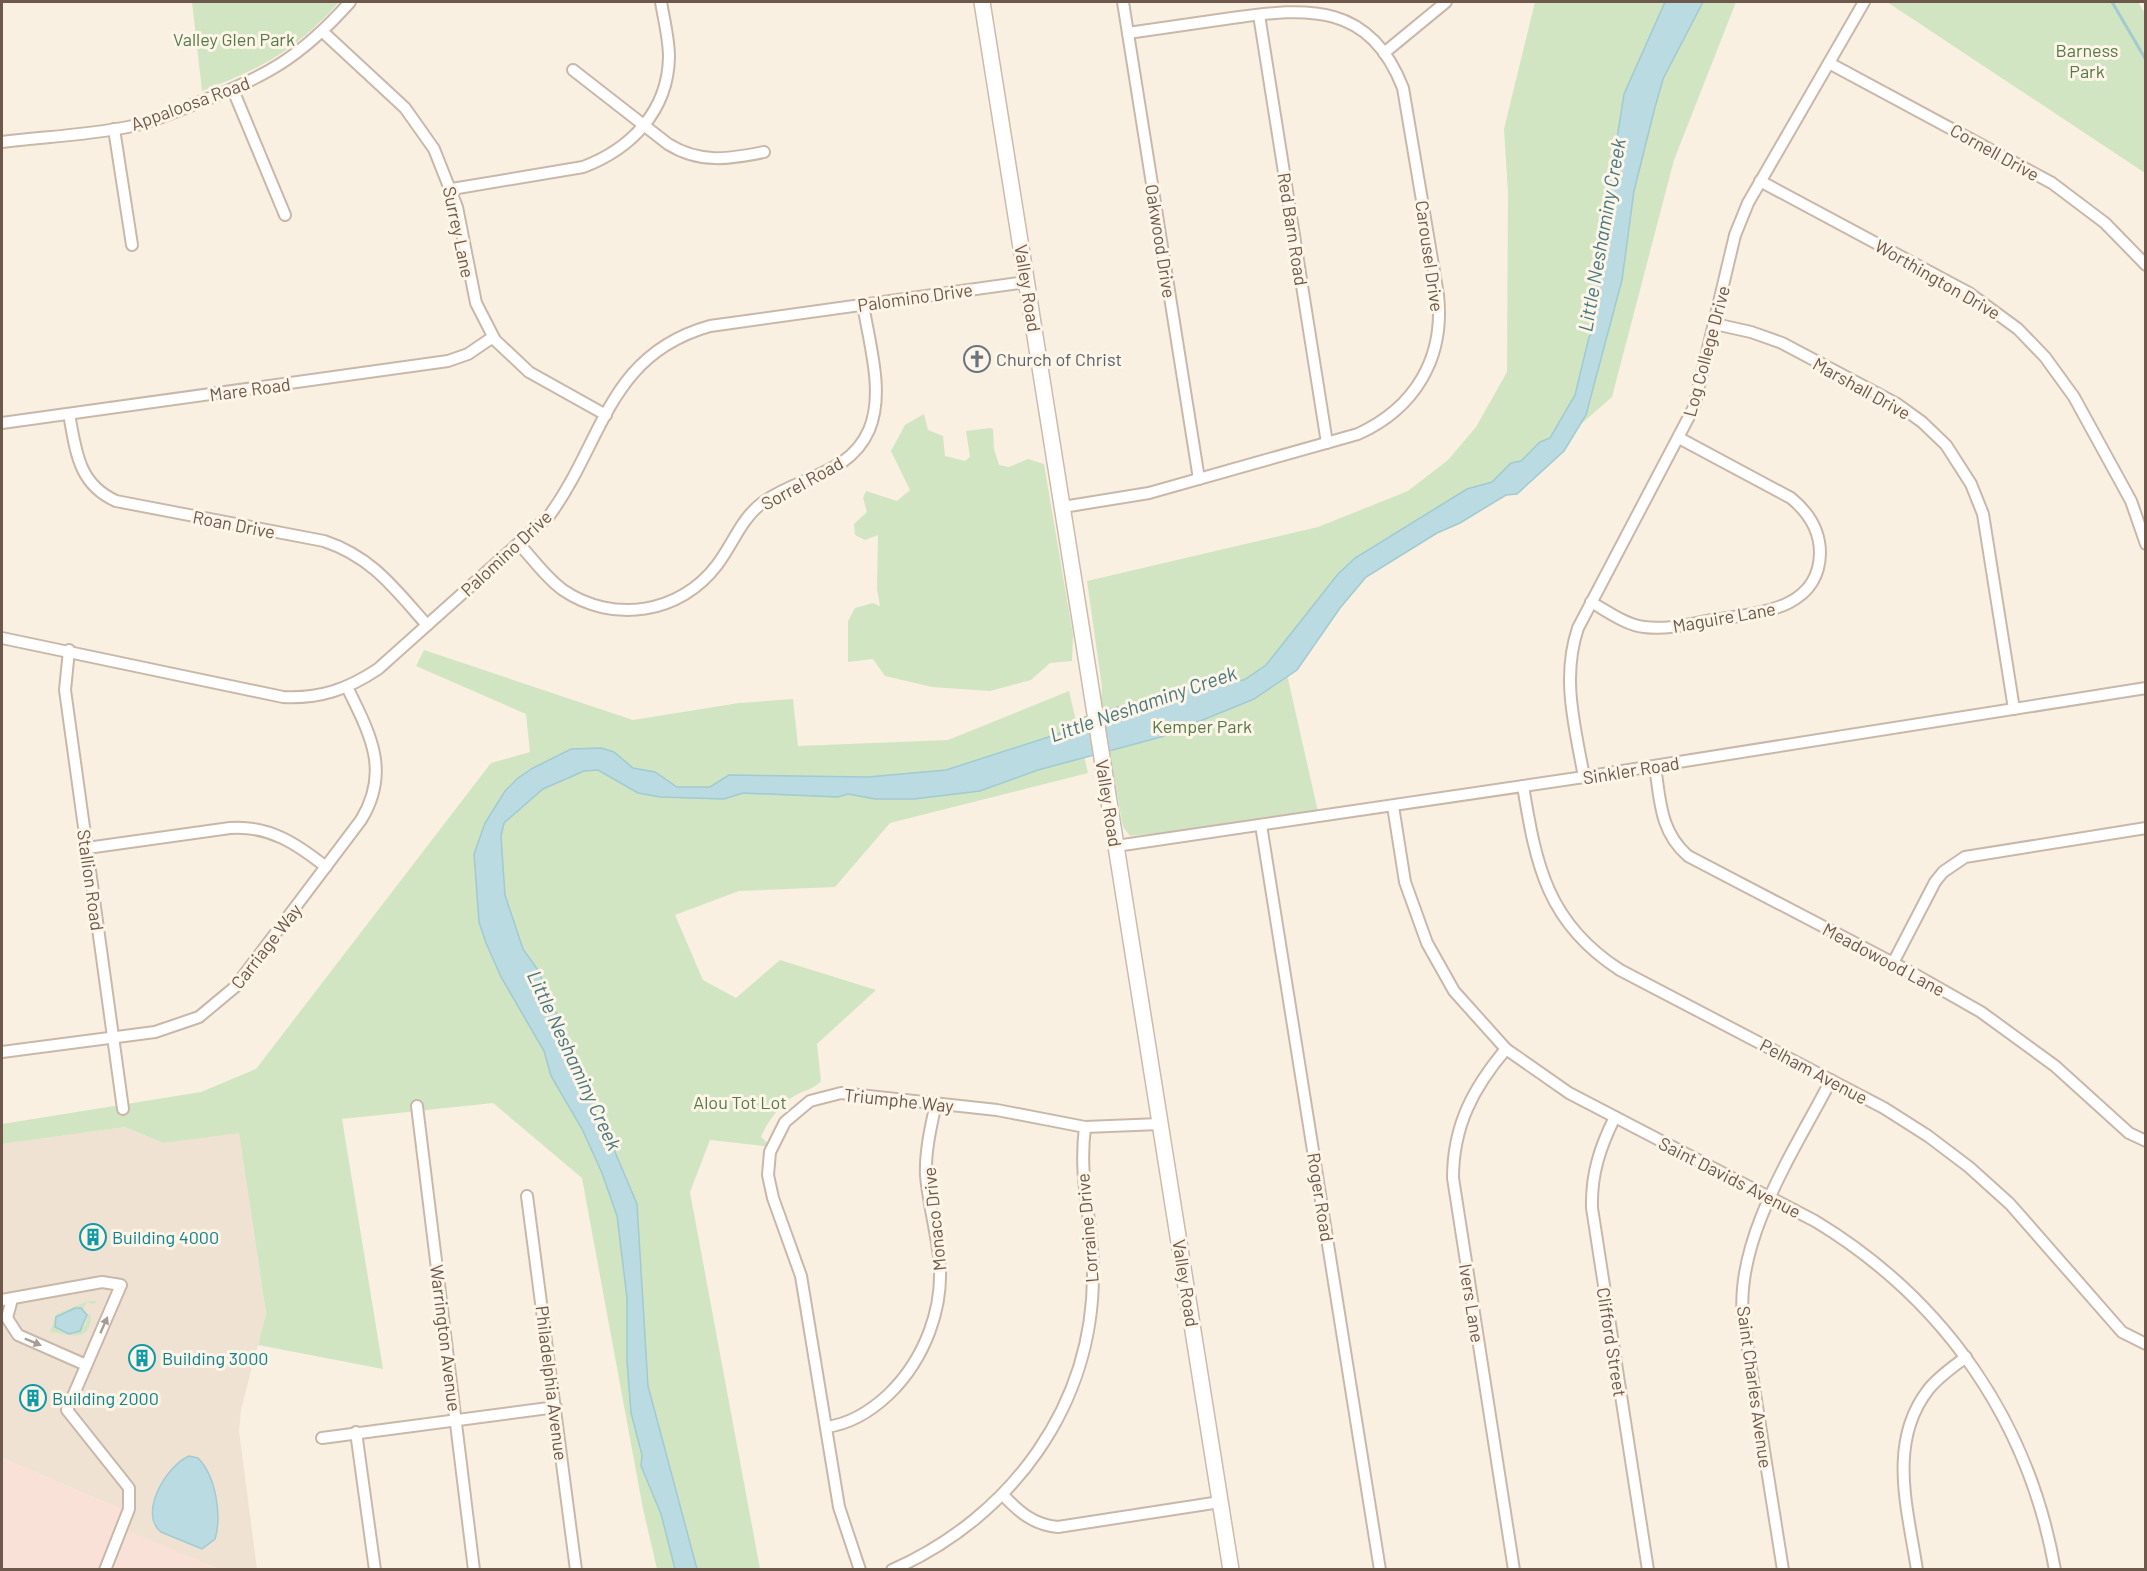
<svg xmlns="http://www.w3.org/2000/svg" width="2147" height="1571" viewBox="0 0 2147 1571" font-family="Barlow,sans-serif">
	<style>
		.residential { fill: #f0e2d2 }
		.commercial { fill: #f9e1d7 }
		.green { fill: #d1e5c3 }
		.water { fill: #b9dbe1; stroke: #a1cad1; stroke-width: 1.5 }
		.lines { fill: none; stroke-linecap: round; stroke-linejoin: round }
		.stream { stroke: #a1cad1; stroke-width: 3 }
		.street-casing { stroke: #c9b8aa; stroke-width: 14 }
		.secondary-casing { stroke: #cebaab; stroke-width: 18 }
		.street { stroke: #fff; stroke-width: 10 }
		.secondary { stroke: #fff; stroke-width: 15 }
		.oneway { fill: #a89b93 }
		.labels { text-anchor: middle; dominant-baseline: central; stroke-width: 6; stroke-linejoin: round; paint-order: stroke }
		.park-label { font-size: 18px; fill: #567948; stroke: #fdf5e8 }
		.street-label { font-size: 18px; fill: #6e584b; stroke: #fdf5e8 }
		.worship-label { font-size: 18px; fill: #5b616d; stroke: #fdf5e8; text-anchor: start }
		.culture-label { font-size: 18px; fill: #0d838f; stroke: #fdf5e8; text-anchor: start }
		.water-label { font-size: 20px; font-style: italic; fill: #477780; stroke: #fdf5e8 }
	</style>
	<rect width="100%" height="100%" fill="#f9f0e2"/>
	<!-- residential -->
	<polygon class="residential" points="125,1127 163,1143 239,1132 266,1313 241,1410 239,1431 257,1569 218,1569 135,1535 117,1525 123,1510 2,1458 2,1144"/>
	<!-- commercial -->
	<polygon class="commercial" points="2,1458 123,1510 117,1526 218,1569 2,1569"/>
	<!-- green -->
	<g class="green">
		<path d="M192,2H339C295,51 262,68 202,91Z"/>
		<polygon points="1535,2 1736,2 1674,160 1612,397 1519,478 1357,579 1286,670 1319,816 1130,836 1123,827 1101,703 1102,687 1087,581 1318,527 1408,491 1448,460 1476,427 1507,372 1508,192 1504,129"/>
		<polygon points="1887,2 2138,2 2146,15 2145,173"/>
		<polygon points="924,414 928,430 943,436 945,456 965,461 970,457 966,431 990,428 993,429 994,449 999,465 1009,467 1028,459 1044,464 1073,635 1072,661 1050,663 1031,680 990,691 932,687 885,676 873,659 848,662 848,621 855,608 873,603 880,606 877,589 878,535 865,540 855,535 854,524 867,512 863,498 866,491 897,501 910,490 891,451 905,425"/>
		<path d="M424,650L633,720L739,703L793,699L798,746L948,740L1069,691L1088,773L890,823L835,887L739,891L675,915L703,980L736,998L780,960L876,990L817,1044L821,1081C814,1089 805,1090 796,1095C781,1103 767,1122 761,1137L772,1147L710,1140L690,1192L760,1569H657L643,1509L582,1178L493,1103L342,1119L383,1369L258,1345L266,1313L239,1133L163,1143L125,1127L2,1144V1124L201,1092L256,1069L491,763L530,752L526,714L416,666Z"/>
		<path d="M89,1301H97L94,1304L87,1302L82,1310C70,1306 61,1317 55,1327L69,1334L77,1333L86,1324L87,1315L91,1314C91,1346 68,1333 50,1332L56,1314Z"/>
	</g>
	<!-- water -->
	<g class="water">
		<polygon points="1665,2 1703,2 1663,79 1654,111 1634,191 1622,280 1586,415 1564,451 1517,494 1506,495 1460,523 1437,533 1366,577 1340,608 1297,670 1254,699 1161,737 1038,770 980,791 914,799 875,799 848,794 838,797 743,793 724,799 660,797 638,793 598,770 584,771 543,789 504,823 501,836 505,895 523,949 538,970 637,1204 648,1386 697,1569 675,1569 661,1514 641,1466 642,1455 631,1413 627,1361 627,1298 617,1216 602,1173 582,1129 551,1076 544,1051 501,977 486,943 479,922 474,854 485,823 505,791 518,778 533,768 571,749 601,748 614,752 633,768 655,772 677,787 710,787 729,775 868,777 946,770 1070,730 1082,718 1110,709 1223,682 1244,680 1266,665 1338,574 1355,558 1467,489 1492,482 1511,463 1521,461 1540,442 1550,438 1575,395 1589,337 1594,330 1598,282 1605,254 1609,223 1609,189 1624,94"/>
		<polygon points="75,1308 81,1308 87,1315 80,1331 69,1334 55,1327 56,1317"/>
		<path d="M189,1456L198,1458C216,1476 222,1516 215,1539L202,1549L161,1532C138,1514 166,1466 189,1456Z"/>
	</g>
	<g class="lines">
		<!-- stream -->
		<polyline class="stream" points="2112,2 2146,60"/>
		<defs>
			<g id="street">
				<polyline points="1123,2 1199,479"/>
				<polyline points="1259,15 1327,443"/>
				<polyline points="323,32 405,108 434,149 457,207 476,303 495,340 529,372 606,415"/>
				<polyline points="1384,53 1446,2"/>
				<polyline points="1829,63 2052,183 2105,223 2146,265"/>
				<path d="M573,70L668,144C700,164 729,159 764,152"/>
				<polyline points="233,90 285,215"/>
				<polyline points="114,129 132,245"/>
				<path d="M2,142C43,137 87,135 128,127C152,122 175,112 197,103C266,77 301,57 350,2"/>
				<polyline points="1760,181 1969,293 2018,329 2045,357 2074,397 2131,501 2146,544"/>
				<path d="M452,189L583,167C631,149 668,111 669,57C669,39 664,20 661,2"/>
				<polyline points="1715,324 1751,332 1782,343 1897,404 1922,422 1946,445 1971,484 1983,514 2014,709"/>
				<path d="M69,414C76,451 78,484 116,501L324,541C372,557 394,588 427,625"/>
				<polyline points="2,423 448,361 468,354 493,337"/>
				<path d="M1063,507L1149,493L1358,434C1415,408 1445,358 1438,295L1403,88C1370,3 1309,7 1232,18C1197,23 1162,28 1128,33"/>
				<path d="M519,544C533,559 546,578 563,590C613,624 680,614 717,565C733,544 741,519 762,503C798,476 849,476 869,430C885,393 869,343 863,304"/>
				<path d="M1591,602C1607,611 1626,625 1644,627C1667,630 1690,624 1712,620C1756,613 1819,611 1820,553C1820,530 1808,512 1791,498L1679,438"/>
				<path d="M2,638L283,697C320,699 348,689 378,669L549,516C604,441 607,355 710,326L1026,282"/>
				<polyline points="69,650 65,690 123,1109"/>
				<path d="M1655,766C1660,800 1660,832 1688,856L1916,975L1981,1012L2055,1066L2129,1133L2146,1141"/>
				<path d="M1584,777C1575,727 1561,678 1578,628L1694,407L1735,235L1748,203L1864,2"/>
				<path d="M1523,786C1536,865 1547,923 1620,970L1884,1108L1928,1136L1969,1167L2010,1204L2122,1332L2146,1344"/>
				<path d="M1393,806L1405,882L1427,943L1454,991L1506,1049L1569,1093L1815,1221C1944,1299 2029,1421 2055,1570"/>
				<polyline points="1261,825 1380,1570"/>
				<polyline points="1116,846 1584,777 2146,688"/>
				<path d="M87,848L230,828C269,825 297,844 326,867"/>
				<polyline points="1893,963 1935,882 1943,872 1965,857 2146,828"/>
				<path d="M1506,1049C1473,1088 1453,1126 1453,1178L1514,1570"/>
				<path d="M2,1052L155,1032L199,1017L235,987L361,820C391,771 370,734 347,687"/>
				<polyline points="417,1106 474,1570"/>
				<path d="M1615,1117C1600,1147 1591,1174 1592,1208L1648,1570"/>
				<polyline points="527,1196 576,1570"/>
				<polyline points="12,1299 7,1318 18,1335 86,1365"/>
				<polyline points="2,1300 102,1282 121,1285 67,1410 129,1488 129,1509 105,1570"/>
				<path d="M826,1427C851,1424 871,1411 889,1394C925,1359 945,1306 939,1257C936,1229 928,1202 926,1175C925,1151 931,1126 936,1103"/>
				<polyline points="356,1432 375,1570"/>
				<polyline points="322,1438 556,1407"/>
				<path d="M1003,1495C1019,1512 1034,1525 1058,1527L1220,1502"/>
				<polyline points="860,1570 839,1507 801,1276 773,1198 768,1175 770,1152 785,1122 810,1101 841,1093 997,1110 1085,1127 1160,1124"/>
				<path d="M892,1570C1012,1517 1094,1405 1093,1272C1093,1220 1078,1182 1085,1127"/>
				<path d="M1783,1570L1743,1318C1735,1238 1795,1150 1831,1080"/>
				<path d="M1917,1570C1908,1510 1887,1443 1928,1390C1938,1377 1953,1367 1966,1357"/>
			</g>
			<polyline id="secondary" points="982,2 1231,1570"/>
		</defs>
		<!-- street casing -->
		<use href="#street" class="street-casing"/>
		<!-- secondary casing -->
		<use href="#secondary" class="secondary-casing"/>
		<!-- street -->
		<use href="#street" class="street"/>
		<!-- secondary -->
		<use href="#secondary" class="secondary"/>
	</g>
	<!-- one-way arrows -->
	<defs><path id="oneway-solid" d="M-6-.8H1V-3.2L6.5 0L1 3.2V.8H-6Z" transform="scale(1.5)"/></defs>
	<g class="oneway">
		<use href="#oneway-solid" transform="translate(104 1325) rotate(-66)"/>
		<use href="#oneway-solid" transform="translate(33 1342) rotate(23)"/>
	</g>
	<!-- icons -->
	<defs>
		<symbol id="church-ring" viewBox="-11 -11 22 22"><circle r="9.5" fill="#fdf5e8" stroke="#6b7280" stroke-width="1.5"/><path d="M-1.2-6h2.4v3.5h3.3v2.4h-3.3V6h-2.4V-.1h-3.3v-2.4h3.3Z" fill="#6b7280"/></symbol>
		<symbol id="building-ring" viewBox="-11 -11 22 22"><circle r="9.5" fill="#fdf5e8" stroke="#0f9aa8" stroke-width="1.5"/><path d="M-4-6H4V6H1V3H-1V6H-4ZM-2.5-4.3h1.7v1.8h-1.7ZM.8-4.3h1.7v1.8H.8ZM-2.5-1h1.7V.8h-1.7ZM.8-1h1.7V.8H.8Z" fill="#0f9aa8"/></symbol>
	</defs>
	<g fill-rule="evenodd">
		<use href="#church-ring" x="962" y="344" width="30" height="30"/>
		<use href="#building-ring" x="78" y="1222" width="30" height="30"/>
		<use href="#building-ring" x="127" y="1343" width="30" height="30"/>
		<use href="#building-ring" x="18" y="1383" width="30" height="30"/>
	</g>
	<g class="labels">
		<!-- park labels -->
		<g class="park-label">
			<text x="234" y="39">Valley Glen Park</text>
			<text x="2087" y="50">Barness<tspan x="2087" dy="21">Park</tspan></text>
			<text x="1202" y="726">Kemper Park</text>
			<text x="740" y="1102">Alou Tot Lot</text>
		</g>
		<!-- street labels -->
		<g class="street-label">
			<text transform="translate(190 103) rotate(-20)">Appaloosa Road</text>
			<text transform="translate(1995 152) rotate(29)">Cornell Drive</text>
			<text transform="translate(1293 229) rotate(81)">Red Barn Road</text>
			<text transform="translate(459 232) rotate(78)">Surrey Lane</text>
			<text transform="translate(1161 241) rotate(81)">Oakwood Drive</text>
			<text transform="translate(1430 256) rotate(82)">Carousel Drive</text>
			<text transform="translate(1938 279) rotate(30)">Worthington Drive</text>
			<text transform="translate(1028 288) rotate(81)">Valley Road</text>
			<text transform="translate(915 297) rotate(-8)">Palomino Drive</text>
			<text transform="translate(1706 351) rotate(-75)">Log College Drive</text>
			<text transform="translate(1862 388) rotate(29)">Marshall Drive</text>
			<text transform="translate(250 389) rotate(-8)">Mare Road</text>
			<text transform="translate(802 483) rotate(-29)">Sorrel Road</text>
			<text transform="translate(234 524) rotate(11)">Roan Drive</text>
			<text transform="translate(506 553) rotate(-43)">Palomino Drive</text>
			<text transform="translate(1724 617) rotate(-10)">Maguire Lane</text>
			<text transform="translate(1631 770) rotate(-9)">Sinkler Road</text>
			<text transform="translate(1109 803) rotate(81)">Valley Road</text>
			<text transform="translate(91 880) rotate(82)">Stallion Road</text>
			<text transform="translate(266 946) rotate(-52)">Carriage Way</text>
			<text transform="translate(1884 959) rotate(28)">Meadowood Lane</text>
			<text transform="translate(1814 1071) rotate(28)">Pelham Avenue</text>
			<text transform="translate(899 1100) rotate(6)">Triumphe Way</text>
			<text transform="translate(1730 1177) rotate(27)">Saint Davids Avenue</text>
			<text transform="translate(1321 1197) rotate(81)">Roger Road</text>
			<text transform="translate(934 1219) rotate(-96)">Monaco Drive</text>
			<text transform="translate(1087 1228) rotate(-95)">Lorraine Drive</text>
			<text transform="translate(1186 1283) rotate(81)">Valley Road</text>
			<text transform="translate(1472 1303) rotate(81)">Ivers Lane</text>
			<text transform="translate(446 1338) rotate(83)">Warrington Avenue</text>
			<text transform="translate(1612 1342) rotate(81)">Clifford Street</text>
			<text transform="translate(552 1383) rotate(83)">Philadelphia Avenue</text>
			<text transform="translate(1755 1387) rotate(82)">Saint Charles Avenue</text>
		</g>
		<!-- worship labels -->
		<g class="worship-label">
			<text x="996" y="359">Church of Christ</text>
		</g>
		<!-- culture labels -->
		<g class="culture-label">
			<text x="112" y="1237">Building 4000</text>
			<text x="162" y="1358">Building 3000</text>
			<text x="52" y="1398">Building 2000</text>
		</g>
		<!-- water labels -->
		<g class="water-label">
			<text transform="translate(1601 235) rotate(-80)">Little Neshaminy Creek</text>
			<text transform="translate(1143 703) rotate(-19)">Little Neshaminy Creek</text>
			<text transform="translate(575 1060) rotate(65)">Little Neshaminy Creek</text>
		</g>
	</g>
	<!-- border -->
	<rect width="2147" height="1571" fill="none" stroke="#6e584b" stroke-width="6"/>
</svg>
